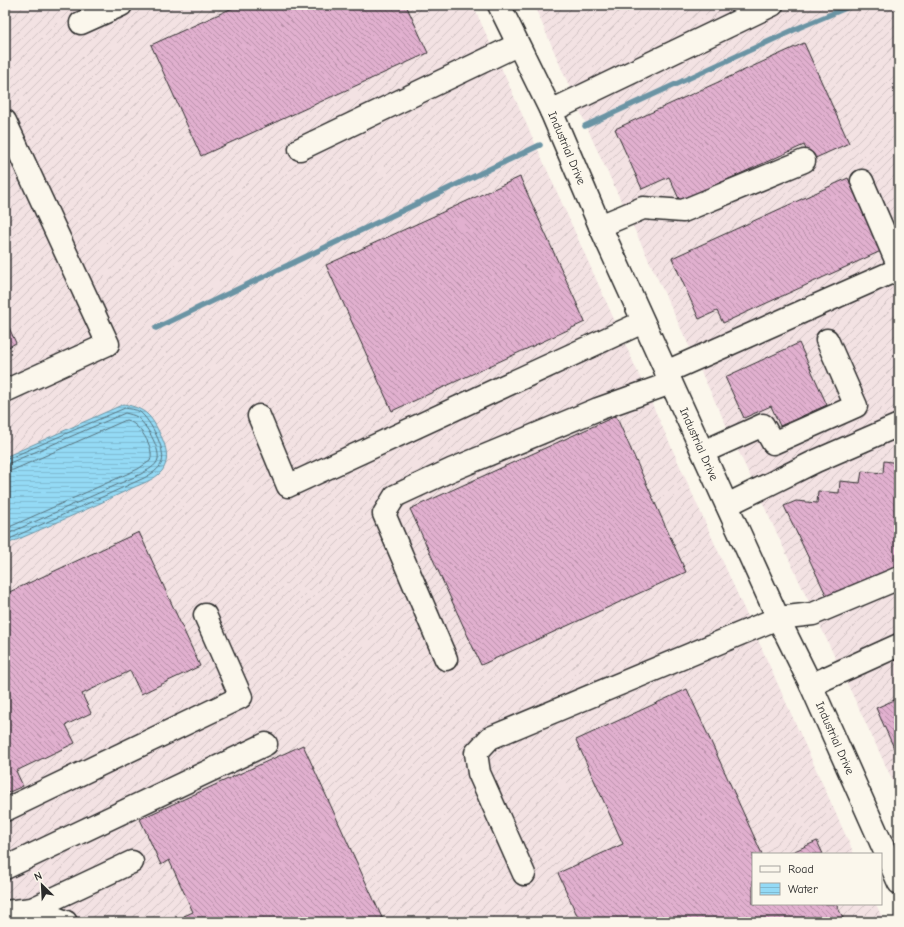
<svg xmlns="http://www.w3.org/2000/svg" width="904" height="927" viewBox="0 0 904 927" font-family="'Comic Neue',sans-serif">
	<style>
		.industrial { fill: url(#industrial-furrows) }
		.water { fill: url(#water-rules); stroke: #6a94a4 }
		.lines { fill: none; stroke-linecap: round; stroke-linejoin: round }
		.shore { stroke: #55717c; stroke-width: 1 }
		.stream { stroke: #6a94a4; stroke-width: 5.5 }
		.building { fill: url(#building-back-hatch); stroke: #2b2b2b }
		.minor-casing { stroke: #2b2b2b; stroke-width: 25 }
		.minor { stroke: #fbf7ec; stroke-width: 22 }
		.labels { text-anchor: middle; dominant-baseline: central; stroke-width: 3.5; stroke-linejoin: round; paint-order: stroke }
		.street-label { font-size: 12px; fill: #2b2b2b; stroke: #fbf7ec }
	</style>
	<defs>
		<pattern id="industrial-furrows" width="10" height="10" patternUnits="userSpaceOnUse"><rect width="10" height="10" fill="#f3e2e3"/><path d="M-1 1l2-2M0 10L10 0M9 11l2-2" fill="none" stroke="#d0c2c3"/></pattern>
		<pattern id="water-rules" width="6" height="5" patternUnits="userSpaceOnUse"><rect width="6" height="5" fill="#94daf5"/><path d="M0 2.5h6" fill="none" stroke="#80bbd2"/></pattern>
		<pattern id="building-back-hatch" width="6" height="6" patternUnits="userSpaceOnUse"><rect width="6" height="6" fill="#e1b0cf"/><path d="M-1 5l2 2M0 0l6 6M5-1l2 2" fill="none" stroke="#b78fa8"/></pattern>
	</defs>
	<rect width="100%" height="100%" fill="#fbf7ec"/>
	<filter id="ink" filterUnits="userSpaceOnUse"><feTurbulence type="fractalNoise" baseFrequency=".025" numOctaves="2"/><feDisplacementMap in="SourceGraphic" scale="8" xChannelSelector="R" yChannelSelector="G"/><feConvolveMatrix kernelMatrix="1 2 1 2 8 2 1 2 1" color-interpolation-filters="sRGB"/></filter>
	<g filter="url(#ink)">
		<!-- industrial -->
		<g class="industrial">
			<polygon points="5,5 473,5 854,854 753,854 753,904 876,904 884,922 5,922"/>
			<polygon points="534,5 899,5 899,794 593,141"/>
		</g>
		<!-- water -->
		<path class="water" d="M124,404C146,409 151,415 161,436C166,446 170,460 162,471C155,480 138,485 128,490C87,510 46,527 5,545V457Z"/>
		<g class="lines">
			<!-- shore -->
			<g class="shore">
				<path d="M5,460L125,408C129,409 136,409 140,412C150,420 166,449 162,462C159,470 151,474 144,478L5,541"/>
				<path d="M5,465L125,413C129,414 134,415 137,417C146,424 160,448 158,459C156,467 147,470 141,474L5,535"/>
				<path d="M5,471L13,470L126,420C138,422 156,448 150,461L138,469L5,529"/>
			</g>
			<!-- stream -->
			<g class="stream">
				<polyline points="585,126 798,28 853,5"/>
				<polyline points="156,328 540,145"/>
			</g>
		</g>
		<!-- building -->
		<g class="building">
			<polygon points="239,5 406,5 428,53 201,156 151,45"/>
			<polygon points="804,43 849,143 811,160 804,145 680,201 669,177 642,189 615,129"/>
			<polygon points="520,177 585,322 392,411 326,265"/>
			<polygon points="848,178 881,251 723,323 717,311 699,319 672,258"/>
			<polygon points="5,319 16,343 5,349"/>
			<polygon points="799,343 827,405 780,426 771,406 744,418 725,377"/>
			<polygon points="616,416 686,572 481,665 410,509"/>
			<polygon points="884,461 899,463 899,568 829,601 784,506 796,501 817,503 818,491 839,493 840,481 860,483 862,471 883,473"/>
			<polygon points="139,532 200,666 141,694 130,671 82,694 91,713 66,725 75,743 16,771 23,786 5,794 5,594"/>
			<polygon points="687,689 762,854 753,854 753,904 836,904 845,922 580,922 558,873 623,844 576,740"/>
			<polygon points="899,698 899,759 876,708"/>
			<polygon points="303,745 384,922 187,922 184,916 193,912 169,860 161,865 140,819"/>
			<polygon points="817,841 823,854 788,854"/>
		</g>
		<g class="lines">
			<defs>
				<g id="minor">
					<polyline points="499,5 551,111 600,226 778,618 811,685 899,883"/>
					<polyline points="81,23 121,5"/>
					<polyline points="551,111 772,5"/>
					<polyline points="5,121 108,344 5,391"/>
					<polyline points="300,149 517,45"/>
					<polyline points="862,181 899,267"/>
					<polyline points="600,226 643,208 683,211 804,161"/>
					<polyline points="666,372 899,269"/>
					<polyline points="259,416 288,486 643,322"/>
					<polyline points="703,452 763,425 773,443 856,406 827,340"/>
					<polyline points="727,505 816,461 899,425"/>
					<polyline points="446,659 384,514 395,496 451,470 598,409 671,383"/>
					<polyline points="811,685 899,645"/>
					<polyline points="5,810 241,697 205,615"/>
					<polyline points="5,868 266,744"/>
					<polyline points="524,874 479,773 476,753 490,738 778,618 813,614 899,578"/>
					<polyline points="32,909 66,922"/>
					<polyline points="5,912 32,909 132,862"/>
				</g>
			</defs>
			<!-- minor casing -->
			<use href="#minor" class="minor-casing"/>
			<!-- minor -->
			<use href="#minor" class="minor"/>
		</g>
	</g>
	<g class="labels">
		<!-- street labels -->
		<g class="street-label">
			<text transform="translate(567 148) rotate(67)">Industrial Drive</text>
			<text transform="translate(699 444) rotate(66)">Industrial Drive</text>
			<text transform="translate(835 738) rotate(66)">Industrial Drive</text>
		</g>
	</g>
	<!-- margin -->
	<rect width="904" height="927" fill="none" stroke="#fbf7ec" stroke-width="20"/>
	<rect x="10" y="10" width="884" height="907" fill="none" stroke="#2b2b2b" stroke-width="1.5" filter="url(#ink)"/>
	<!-- legend -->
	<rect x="752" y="853" width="130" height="52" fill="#fbf7ec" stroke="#a8a59f"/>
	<rect x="760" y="866" width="20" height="6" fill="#fbf7ec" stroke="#a8a59f"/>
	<text x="788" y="873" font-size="12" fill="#2b2b2b">Road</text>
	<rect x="760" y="883" width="20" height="12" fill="url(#water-rules)" stroke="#a8a59f"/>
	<text x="788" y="893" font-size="12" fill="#2b2b2b">Water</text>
	<!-- north arrow -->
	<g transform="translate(42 885) rotate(336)" stroke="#fbf7ec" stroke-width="3" paint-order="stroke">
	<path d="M0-3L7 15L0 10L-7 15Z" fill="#2b2b2b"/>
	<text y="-6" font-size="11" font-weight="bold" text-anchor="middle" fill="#2b2b2b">N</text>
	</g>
</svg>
